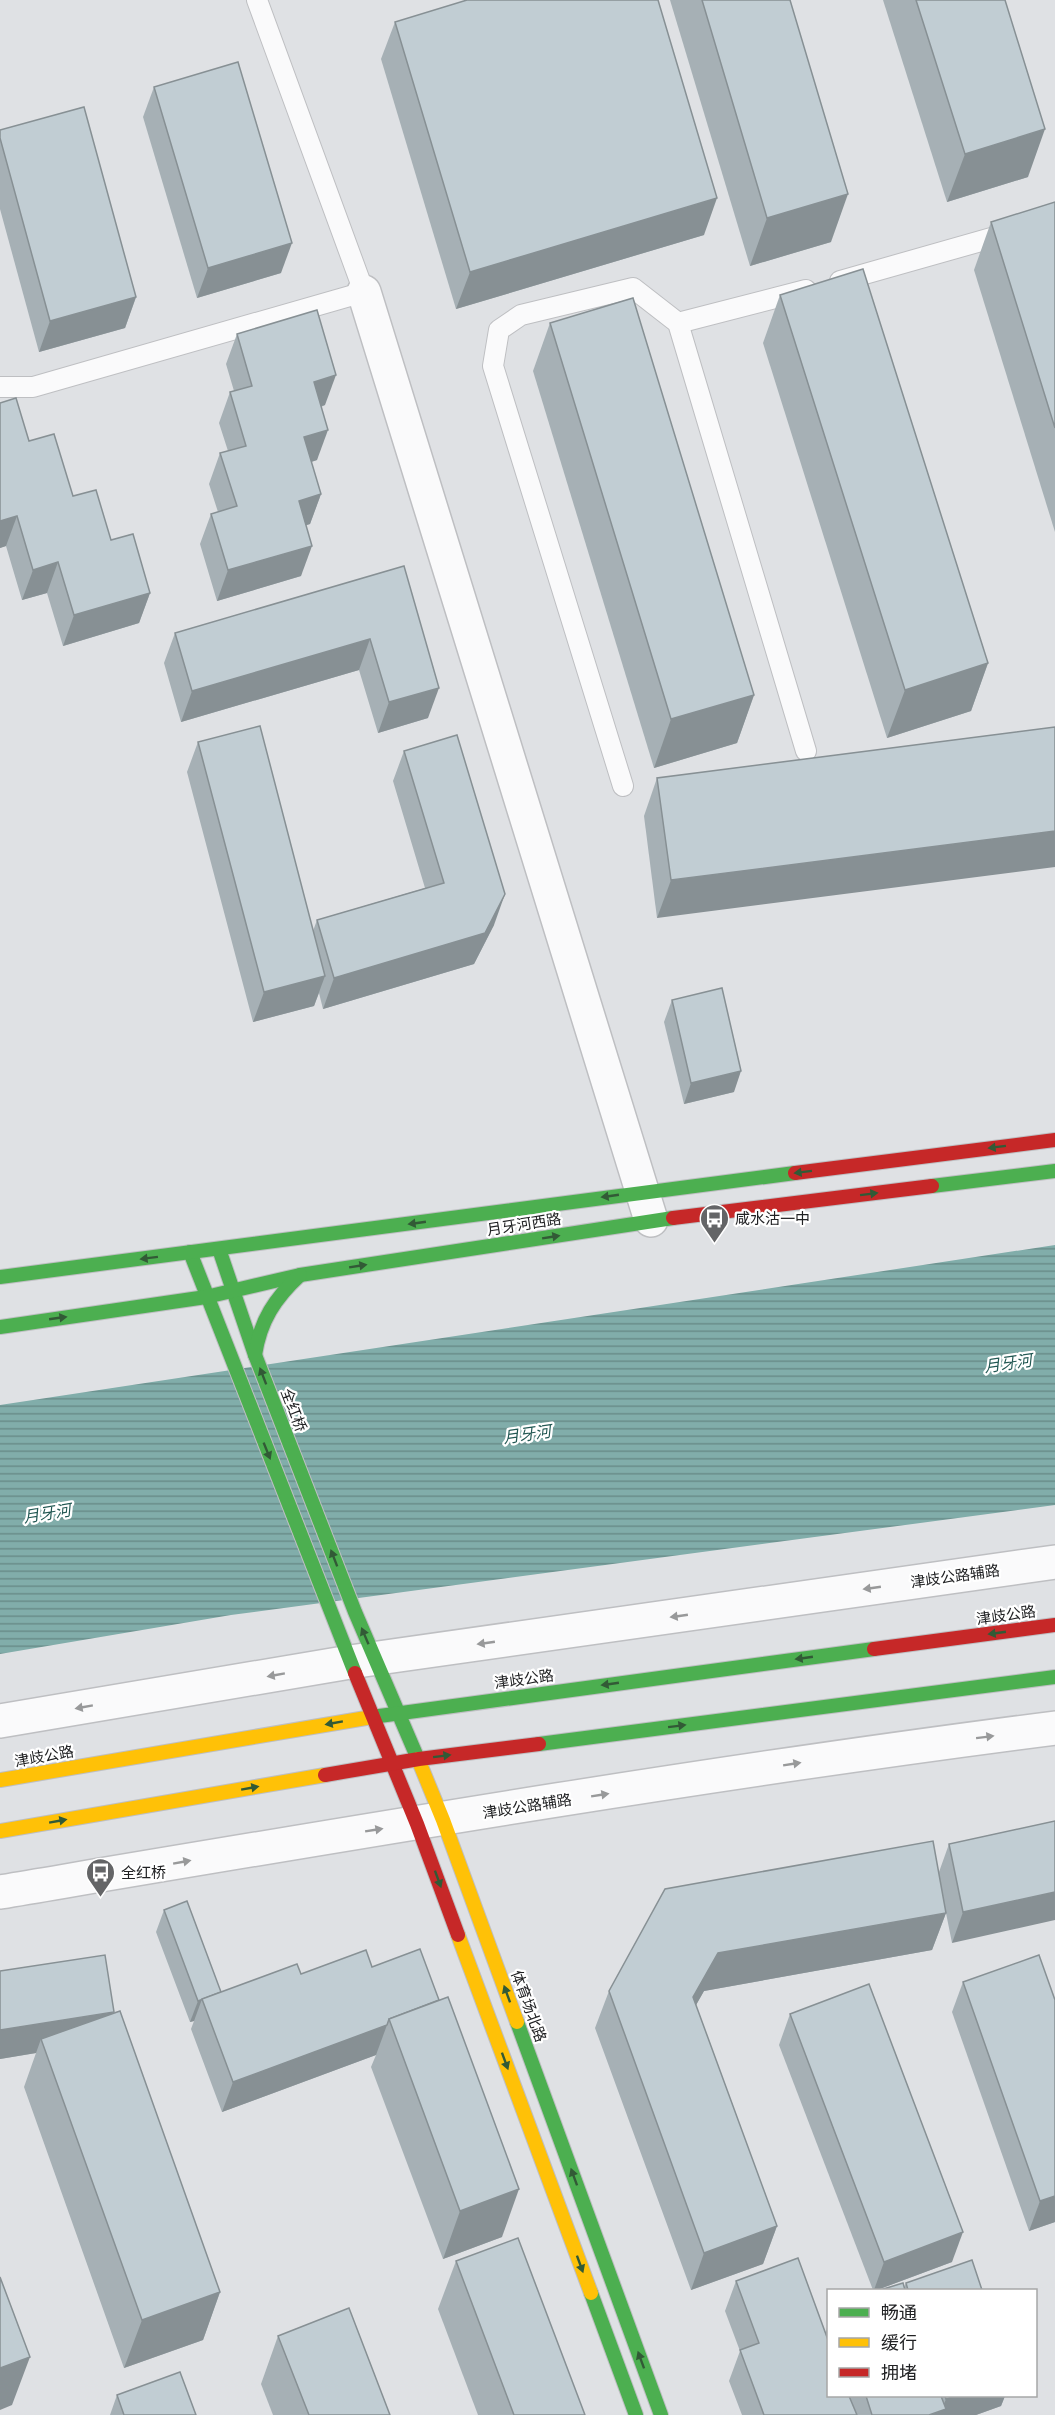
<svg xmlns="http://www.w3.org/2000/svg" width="1055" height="2415" viewBox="0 0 1055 2415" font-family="'Titillium Web','Noto Sans SC',sans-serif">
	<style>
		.water { fill: url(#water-rules) }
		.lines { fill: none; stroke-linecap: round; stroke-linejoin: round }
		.lane-casing { stroke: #bebfc2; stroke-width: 22 }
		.street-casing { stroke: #bebfc2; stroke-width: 36 }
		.fast-casing { stroke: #bebfc2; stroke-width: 16 }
		.slow-casing { stroke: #bebfc2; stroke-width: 16 }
		.jam-casing { stroke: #bebfc2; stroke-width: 16 }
		.lane { stroke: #fafafb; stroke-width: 20 }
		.street { stroke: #fafafb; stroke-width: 33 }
		.fast { stroke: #4caf50; stroke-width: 14 }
		.slow { stroke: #ffc107; stroke-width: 14 }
		.jam { stroke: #c62828; stroke-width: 14 }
		.wall { fill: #a6b0b5 }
		.shaded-wall { fill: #879094 }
		.building { fill: #c1cdd3; stroke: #879094; stroke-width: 1.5 }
		.oneway { fill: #325a36 }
		.oneway2 { fill: #98999a }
		.labels { text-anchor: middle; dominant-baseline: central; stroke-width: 4.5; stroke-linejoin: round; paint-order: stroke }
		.poi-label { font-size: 15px; fill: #212224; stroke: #fff; text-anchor: start }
		.street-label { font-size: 15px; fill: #212224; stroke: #fff }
		.water-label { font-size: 16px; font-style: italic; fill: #225853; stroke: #fff }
	</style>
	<defs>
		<pattern id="water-rules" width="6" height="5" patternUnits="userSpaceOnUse" patternTransform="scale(1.5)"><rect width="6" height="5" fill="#81adaa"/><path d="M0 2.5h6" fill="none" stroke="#698c8a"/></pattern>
	</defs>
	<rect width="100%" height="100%" fill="#dfe1e4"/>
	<!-- water -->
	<polygon class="water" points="1055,1245 1055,1505 231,1615 0,1654 0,1405"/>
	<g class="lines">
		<defs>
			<g id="lane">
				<polyline points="840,281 1055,220"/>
				<polyline points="678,323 806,290"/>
				<polyline points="0,387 33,387 364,292 257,0"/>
				<polyline points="623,786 493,366 499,330 521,315 633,288 678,323 806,751"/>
			</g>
			<g id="street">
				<polyline points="364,292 651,1220"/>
				<polyline points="0,1721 350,1662 1055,1562"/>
				<path d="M0,1892C351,1833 702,1773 1055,1728"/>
			</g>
			<g id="fast">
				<polyline points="932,1186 1055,1171"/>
				<polyline points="219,1249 255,1355 355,1612 418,1759"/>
				<polyline points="190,1252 355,1673"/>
				<polyline points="0,1277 795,1173"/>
				<polyline points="0,1327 206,1297 300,1275 673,1218"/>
				<path d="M255,1355C260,1321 275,1298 300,1275"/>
				<polyline points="372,1717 874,1649"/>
				<polyline points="539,1744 1055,1677"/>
				<polyline points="517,2022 661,2415"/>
				<polyline points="591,2293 636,2415"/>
			</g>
			<g id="slow">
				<polyline points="418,1759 443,1820 517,2022"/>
				<polyline points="0,1780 372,1717"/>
				<polyline points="0,1831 325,1775"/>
				<polyline points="458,1935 591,2293"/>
			</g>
			<g id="jam">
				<polyline points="795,1173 1055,1140"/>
				<polyline points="673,1218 932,1186"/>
				<polyline points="874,1649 1055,1625"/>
				<polyline points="355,1673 417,1824 458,1935"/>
				<polyline points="325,1775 419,1759 539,1744"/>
			</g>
		</defs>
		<!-- lane casing -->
		<use href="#lane" class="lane-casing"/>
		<!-- street casing -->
		<use href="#street" class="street-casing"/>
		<!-- fast casing -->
		<use href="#fast" class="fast-casing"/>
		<!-- slow casing -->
		<use href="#slow" class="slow-casing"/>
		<!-- jam casing -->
		<use href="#jam" class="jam-casing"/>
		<!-- lane -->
		<use href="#lane" class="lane"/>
		<!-- street -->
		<use href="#street" class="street"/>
		<!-- fast -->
		<use href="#fast" class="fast"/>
		<!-- slow -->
		<use href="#slow" class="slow"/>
		<!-- jam -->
		<use href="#jam" class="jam"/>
	</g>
	<!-- wall -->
	<g class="wall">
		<polygon points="670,0 790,0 831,242 750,266"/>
		<polygon points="883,0 1005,0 1028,177 947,202"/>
		<polygon points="395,22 704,235 456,309 381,59"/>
		<polygon points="154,87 281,273 197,298 143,117"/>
		<polygon points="0,130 136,297 125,328 39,352 0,209"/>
		<polygon points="1055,202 1055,532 974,270 991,222"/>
		<polygon points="780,295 988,663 971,711 887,738 763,343"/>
		<polygon points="550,323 754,695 737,743 654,768 533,371"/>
		<polygon points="237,334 325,405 321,407 317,460 311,462 321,494 310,524 306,525 301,576 217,601 200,544 211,514 218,512 209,484 220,453 228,451 219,423 230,392 234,391 226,364"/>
		<polygon points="0,403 29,441 73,496 111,540 150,593 139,623 63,646 47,593 22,600 6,546 0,548"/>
		<polygon points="404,566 428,718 378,733 359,670 181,722 164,663 175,633"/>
		<polygon points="1055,727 657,918 644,816 657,778"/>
		<polygon points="198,742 313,931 317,920 425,888 393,781 404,751 494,925 474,964 323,1009 319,993 314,1006 253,1022 187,772"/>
		<polygon points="672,1000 734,1092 684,1104 664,1022"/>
		<polygon points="1055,1821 952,1943 946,1913 932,1950 704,1991 696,2005 777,2226 763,2264 691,2290 595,2028 609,1991 939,1872 949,1844"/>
		<polygon points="164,1910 221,1992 301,1974 372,1967 502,2237 443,2259 371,2067 376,2055 222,2112 191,2029 194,2021 190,2022 156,1932"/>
		<polygon points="0,1971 114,2014 220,2292 203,2340 124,2368 24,2087 36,2053 0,2059"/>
		<polygon points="963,1982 1055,2222 1029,2231 952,2012"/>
		<polygon points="790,2014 952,2262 877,2290 873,2290 779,2045"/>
		<polygon points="456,2261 585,2415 478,2415 438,2309"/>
		<polygon points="736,2281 826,2332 828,2323 828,2396 1005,2396 1001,2406 976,2415 742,2415 729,2381 740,2351 725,2311"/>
		<polygon points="906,2283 982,2290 880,2290 904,2287"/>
		<polygon points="278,2336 390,2415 273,2415 261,2384"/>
		<polygon points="117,2395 196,2415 110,2415"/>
	</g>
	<!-- shaded-wall -->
	<g class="shaded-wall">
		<polygon points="1045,129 1028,177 947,202 965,154"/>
		<polygon points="848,194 831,242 750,266 767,218"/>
		<polygon points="717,198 704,235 456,309 470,272"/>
		<polygon points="292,243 281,273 197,298 208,268"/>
		<polygon points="136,297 125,328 39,352 50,321"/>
		<polygon points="336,375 325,405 302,412 314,382"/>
		<polygon points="328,430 317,460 293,468 304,437"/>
		<polygon points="321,494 310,524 288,531 299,501"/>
		<polygon points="17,516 6,546 0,548 0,521"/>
		<polygon points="312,546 301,576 217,601 228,570"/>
		<polygon points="58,562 47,593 22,600 33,570"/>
		<polygon points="150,593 139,623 63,646 74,615"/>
		<polygon points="370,639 359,670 181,722 192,691"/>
		<polygon points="988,663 971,711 887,738 905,690"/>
		<polygon points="439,688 428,718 378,733 389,702"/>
		<polygon points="754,695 737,743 654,768 671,719"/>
		<polygon points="1055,831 1055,867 657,918 671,880"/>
		<polygon points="505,894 494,925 474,964 323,1009 334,978"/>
		<polygon points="325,976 314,1006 253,1022 264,992"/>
		<polygon points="741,1071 734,1092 684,1104 691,1083"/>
		<polygon points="1055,1892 1055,1920 952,1943 963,1912"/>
		<polygon points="946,1913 932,1950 704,1991 679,2035 693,1997 718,1953"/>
		<polygon points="202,1999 194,2021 190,2022 198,2001"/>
		<polygon points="114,2012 103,2043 41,2039 36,2053 0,2059 0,2030"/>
		<polygon points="387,2025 376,2055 222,2112 233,2082"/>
		<polygon points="519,2189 502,2237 443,2259 460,2211"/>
		<polygon points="1055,2196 1055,2222 1029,2231 1040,2201"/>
		<polygon points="777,2226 763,2264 691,2290 704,2253"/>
		<polygon points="963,2232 952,2262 877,2290 874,2290 884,2262"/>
		<polygon points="220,2292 203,2340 124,2368 142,2320"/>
		<polygon points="30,2357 12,2405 0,2410 0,2368"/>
		<polygon points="956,2396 1005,2396 1001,2406 976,2415 929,2415 941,2411 946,2399"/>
	</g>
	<!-- building -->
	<g class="building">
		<polygon points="467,0 658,0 717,198 470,272 395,22"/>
		<polygon points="702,0 790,0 848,194 767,218"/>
		<polygon points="916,0 1005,0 1045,129 965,154"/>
		<polygon points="238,62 292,243 208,268 154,87"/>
		<polygon points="84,107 136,297 50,321 0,138 0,130"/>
		<polygon points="1055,202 1055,428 991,222"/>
		<polygon points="863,269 988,663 905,690 780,295"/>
		<polygon points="633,298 754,695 671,719 550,323"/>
		<polygon points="317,310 336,375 314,382 328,430 304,437 321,494 299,501 312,546 228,570 211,514 237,506 220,453 246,446 230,392 252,386 237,334"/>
		<polygon points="16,398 29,441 54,434 73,496 96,490 111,540 133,534 150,593 74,615 58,562 33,570 17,516 0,521 0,403"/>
		<polygon points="404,566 439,688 389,702 370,639 192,691 175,633"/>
		<polygon points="260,726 325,976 264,992 198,742"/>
		<polygon points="1055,727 1055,831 671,880 657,778"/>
		<polygon points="457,735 505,894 485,933 334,978 317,920 444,883 404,751"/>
		<polygon points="722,988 741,1071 691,1083 672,1000"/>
		<polygon points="1055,1821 1055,1892 963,1912 949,1844"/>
		<polygon points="933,1841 946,1913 718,1953 693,1997 777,2226 704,2253 609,1991 665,1889"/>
		<polygon points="187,1901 221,1992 198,2001 164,1910"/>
		<polygon points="420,1949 439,2000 389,2019 387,2025 233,2082 202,1999 297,1964 301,1974 366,1950 372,1967"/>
		<polygon points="105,1955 114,2012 0,2030 0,1971"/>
		<polygon points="1039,1955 1055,2000 1055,2196 1040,2201 963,1982"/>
		<polygon points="869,1984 963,2232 884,2262 790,2014"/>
		<polygon points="448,1997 519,2189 460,2211 389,2019"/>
		<polygon points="120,2011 220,2292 142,2320 41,2039"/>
		<polygon points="518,2238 585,2415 514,2415 456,2261"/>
		<polygon points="798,2258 828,2340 828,2396 849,2396 857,2415 764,2415 740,2350 759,2343 736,2281"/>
		<polygon points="972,2260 982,2290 908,2290 906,2283"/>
		<polygon points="0,2277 30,2357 0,2368"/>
		<polygon points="903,2283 905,2290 880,2290"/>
		<polygon points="349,2308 390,2415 309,2415 278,2336"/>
		<polygon points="180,2372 196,2415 124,2415 117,2395"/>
		<polygon points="866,2396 941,2396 946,2409 929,2415 872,2415"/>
		<polygon points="945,2396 956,2396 946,2399"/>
	</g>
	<!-- one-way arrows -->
	<defs><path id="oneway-solid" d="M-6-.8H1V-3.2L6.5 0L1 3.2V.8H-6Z" transform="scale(1.5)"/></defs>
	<g class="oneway">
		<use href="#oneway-solid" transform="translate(997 1147) rotate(173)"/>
		<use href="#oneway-solid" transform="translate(803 1172) rotate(173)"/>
		<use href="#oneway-solid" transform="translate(869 1194) rotate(-7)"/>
		<use href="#oneway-solid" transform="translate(610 1196) rotate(172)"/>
		<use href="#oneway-solid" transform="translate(417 1223) rotate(172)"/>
		<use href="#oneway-solid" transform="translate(551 1237) rotate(-9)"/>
		<use href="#oneway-solid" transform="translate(149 1258) rotate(173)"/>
		<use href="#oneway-solid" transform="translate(358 1266) rotate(-9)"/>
		<use href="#oneway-solid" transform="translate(58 1318) rotate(-8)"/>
		<use href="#oneway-solid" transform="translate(263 1376) rotate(-111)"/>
		<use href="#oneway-solid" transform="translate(267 1451) rotate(68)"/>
		<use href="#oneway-solid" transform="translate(334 1558) rotate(-111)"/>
		<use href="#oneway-solid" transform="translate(997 1633) rotate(172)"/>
		<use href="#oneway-solid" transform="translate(365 1636) rotate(-113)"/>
		<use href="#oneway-solid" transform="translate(804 1658) rotate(172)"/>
		<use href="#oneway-solid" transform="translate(610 1684) rotate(172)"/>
		<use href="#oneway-solid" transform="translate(334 1723) rotate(170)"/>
		<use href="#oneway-solid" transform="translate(677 1726) rotate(-7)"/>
		<use href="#oneway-solid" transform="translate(442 1756) rotate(-7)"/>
		<use href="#oneway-solid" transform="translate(250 1788) rotate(-10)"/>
		<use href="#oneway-solid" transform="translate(58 1821) rotate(-10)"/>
		<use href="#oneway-solid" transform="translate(438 1879) rotate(70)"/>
		<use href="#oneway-solid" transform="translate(507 1994) rotate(-110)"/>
		<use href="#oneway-solid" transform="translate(505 2061) rotate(70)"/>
		<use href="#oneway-solid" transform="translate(574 2177) rotate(-110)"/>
		<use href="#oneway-solid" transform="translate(580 2264) rotate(70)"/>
		<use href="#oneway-solid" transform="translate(641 2360) rotate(-110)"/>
	</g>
	<g class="oneway2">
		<use href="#oneway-solid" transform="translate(872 1588) rotate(172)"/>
		<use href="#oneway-solid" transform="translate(679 1616) rotate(172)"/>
		<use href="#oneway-solid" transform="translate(486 1643) rotate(172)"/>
		<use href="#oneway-solid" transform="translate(276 1675) rotate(170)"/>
		<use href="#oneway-solid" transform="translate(84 1707) rotate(170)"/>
		<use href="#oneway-solid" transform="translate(985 1737) rotate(-7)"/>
		<use href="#oneway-solid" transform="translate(792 1764) rotate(-9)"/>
		<use href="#oneway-solid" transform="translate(600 1795) rotate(-9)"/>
		<use href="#oneway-solid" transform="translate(374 1830) rotate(-9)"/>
		<use href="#oneway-solid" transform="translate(182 1862) rotate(-10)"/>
	</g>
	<!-- icons -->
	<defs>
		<symbol id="bus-pin" viewBox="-11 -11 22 30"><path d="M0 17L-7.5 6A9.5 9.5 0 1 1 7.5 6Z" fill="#646567" stroke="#fff"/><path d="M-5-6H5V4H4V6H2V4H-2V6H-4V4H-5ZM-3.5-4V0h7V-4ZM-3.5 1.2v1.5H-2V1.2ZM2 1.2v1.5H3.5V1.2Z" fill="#fff"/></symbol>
	</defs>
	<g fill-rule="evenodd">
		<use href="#bus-pin" x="698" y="1202" width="33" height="45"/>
		<use href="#bus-pin" x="84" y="1856" width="33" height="45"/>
	</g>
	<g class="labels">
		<!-- poi labels -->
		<g class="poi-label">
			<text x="735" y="1218">咸水沽一中</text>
			<text x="121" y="1872">全红桥</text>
		</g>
		<!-- street labels -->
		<g class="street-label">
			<text transform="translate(524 1224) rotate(-9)">月牙河西路</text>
			<text transform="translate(294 1410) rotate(69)">全红桥</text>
			<text transform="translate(955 1576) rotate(-8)">津歧公路辅路</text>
			<text transform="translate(1006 1615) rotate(-8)">津歧公路</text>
			<text transform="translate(524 1679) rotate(-8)">津歧公路</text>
			<text transform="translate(44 1756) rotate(-10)">津歧公路</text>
			<text transform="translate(527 1806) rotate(-9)">津歧公路辅路</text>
			<text transform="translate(529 2006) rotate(70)">体育场北路</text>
		</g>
		<!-- water labels -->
		<g class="water-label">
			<text transform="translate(1008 1363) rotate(-8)">月牙河</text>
			<text transform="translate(527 1434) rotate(-8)">月牙河</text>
			<text transform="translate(47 1513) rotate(-9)">月牙河</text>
		</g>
	</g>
	<!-- legend -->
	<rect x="827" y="2289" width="210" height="108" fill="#ffffff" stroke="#a6a7a7" stroke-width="1.5"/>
	<rect x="839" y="2308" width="30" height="9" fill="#4caf50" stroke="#a6a7a7" stroke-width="1.5"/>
	<text x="881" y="2319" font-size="18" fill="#212224">畅通</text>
	<rect x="839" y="2338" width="30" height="9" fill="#ffc107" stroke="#a6a7a7" stroke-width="1.5"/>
	<text x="881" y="2349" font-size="18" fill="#212224">缓行</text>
	<rect x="839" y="2368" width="30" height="9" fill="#c62828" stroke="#a6a7a7" stroke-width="1.5"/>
	<text x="881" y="2379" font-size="18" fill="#212224">拥堵</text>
</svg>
